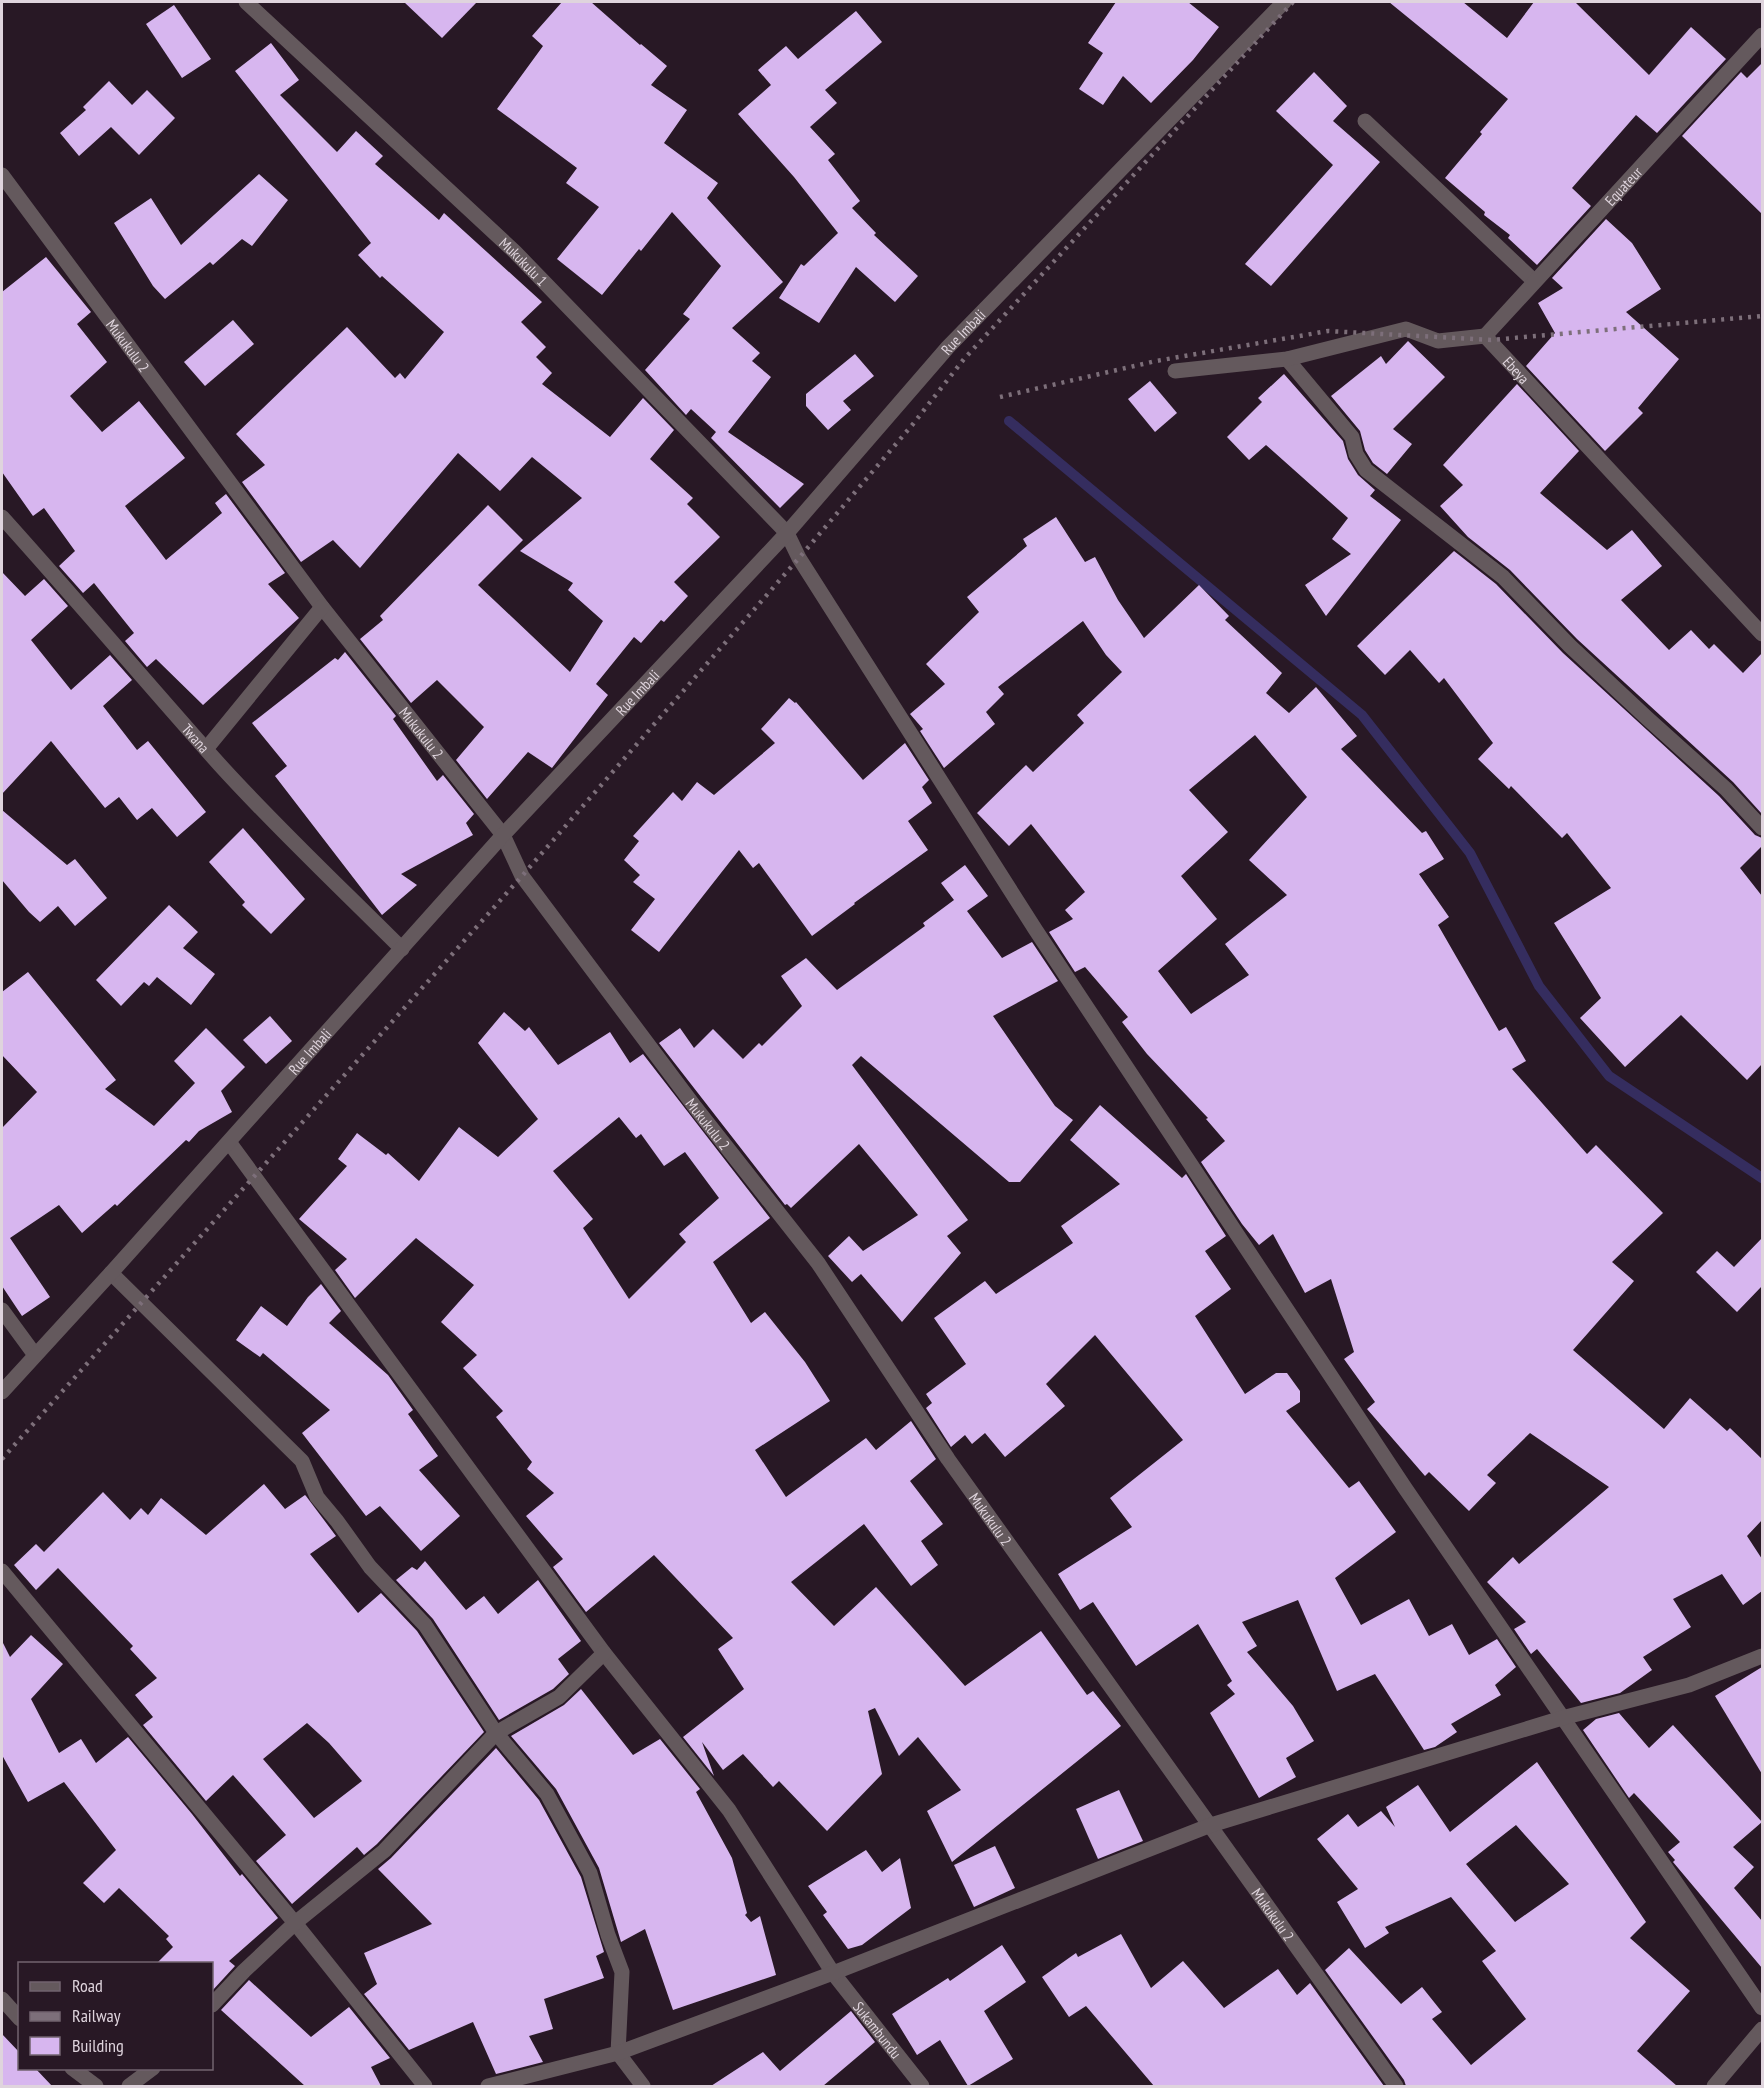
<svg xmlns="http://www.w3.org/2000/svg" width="1764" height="2088" viewBox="0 0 1764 2088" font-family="'PT Sans Narrow',sans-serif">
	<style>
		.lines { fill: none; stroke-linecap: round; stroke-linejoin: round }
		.stream { stroke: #352d5f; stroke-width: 10 }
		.building { fill: #d7b6ef; fill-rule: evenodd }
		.street { stroke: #64595d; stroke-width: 15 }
		.rail { stroke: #7d6f7a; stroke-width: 4.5; stroke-dasharray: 3 6; stroke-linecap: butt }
		.labels { text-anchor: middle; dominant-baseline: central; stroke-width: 6; stroke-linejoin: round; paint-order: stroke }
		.street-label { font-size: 15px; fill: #dfd4dd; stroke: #281825 }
	</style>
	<rect width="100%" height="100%" fill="#281825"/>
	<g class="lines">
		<!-- stream -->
		<polyline class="stream" points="1009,421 1362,715 1470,853 1539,986 1609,1076 1762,1178"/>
	</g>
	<!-- building -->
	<g class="building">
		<polygon points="404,2 477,2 442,38"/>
		<polygon points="562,2 591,2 640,45 641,44 667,66 651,85 687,110 664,143 718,183 707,198 783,282 732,328 760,353 752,361 771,377 728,432 804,484 780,508 711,438 716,432 691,409 686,415 645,370 690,319 683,314 721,266 672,212 641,251 639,249 602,295 557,259 599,207 566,183 577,168 497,109 543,46 532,36"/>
		<polygon points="1116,2 1188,2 1219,27 1193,60 1151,103 1123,76 1103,105 1079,89 1103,53 1088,43"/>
		<polygon points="1389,2 1463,2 1507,38 1534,2 1575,2 1649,75 1691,27 1726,59 1657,133 1636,115 1572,188 1591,206 1537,265 1508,238 1510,235 1484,215 1485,212 1445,178 1482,134 1480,132 1508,99"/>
		<polygon points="174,5 211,59 182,78 146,24"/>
		<polygon points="856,11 882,42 825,90 837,103 810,127 835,154 828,160 860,201 852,208 876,233 874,235 918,276 895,302 856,267 819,323 779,298 801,264 804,266 838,233 794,177 738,114 771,85 758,70 786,46 798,59"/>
		<polygon points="271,43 299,80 280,95 337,152 356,131 383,156 375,164 439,220 444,213 542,302 521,322 546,347 536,357 552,373 542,384 610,437 643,398 674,430 650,459 693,498 687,504 720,537 674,582 688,596 664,622 661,620 641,643 634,637 596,684 608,695 552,768 528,752 487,799 456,760 484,727 437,680 411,703 360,639 383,620 380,616 488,505 523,540 478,585 570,672 603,621 568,590 573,583 520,551 582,498 532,457 500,491 458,453 360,568 333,540 301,562 242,482 265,465 236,434 347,327 395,378 400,373 405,379 444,332 382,276 380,278 358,255 371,243 235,71"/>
		<polygon points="1762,63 1762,214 1682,136 1741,72 1747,78"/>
		<polygon points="1314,72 1347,106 1333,121 1380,162 1271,286 1245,264 1333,165 1276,111"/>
		<polygon points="109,81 132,105 147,90 175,118 139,155 111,127 79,156 60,133 86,110 83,107"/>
		<polygon points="259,174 288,200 252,246 242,239 213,265 210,262 165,299 153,286 114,223 151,198 181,245"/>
		<polygon points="1606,219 1632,243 1661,289 1626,312 1679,359 1638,408 1643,413 1605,451 1526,366 1555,333 1538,303 1563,288 1552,278"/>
		<polygon points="46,257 91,312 77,324 107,362 70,396 102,432 139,401 185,458 125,506 166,560 222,513 215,503 226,494 285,573 268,584 299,618 203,705 156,659 147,667 125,641 134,633 94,583 83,593 59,566 75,551 44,508 33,516 2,472 2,292"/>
		<polygon points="233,320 254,344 205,386 184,362"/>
		<polygon points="1408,341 1445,377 1393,429 1412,444 1387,474 1373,463 1365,450 1360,431 1331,396 1381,356 1386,364"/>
		<polygon points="855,354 874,376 843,401 851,410 828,430 806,406 806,394"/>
		<polygon points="1284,374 1343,441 1348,459 1358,475 1375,490 1370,496 1401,520 1326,616 1305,585 1351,554 1332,539 1348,518 1266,445 1249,460 1227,437 1262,402 1258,398"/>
		<polygon points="1150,381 1177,413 1155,432 1128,399"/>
		<polygon points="1517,384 1579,451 1540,493 1607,550 1632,530 1662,566 1621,600 1669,650 1691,630 1709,649 1714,644 1743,673 1762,653 1762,814 1733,782 1577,639 1510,570 1468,537 1440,506 1463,485 1443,465"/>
		<path d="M1056,517L1085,562L1095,557L1118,600L1144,638L1199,585L1229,616L1225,620L1282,673L1266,693L1289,713L1316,687L1357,736L1341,749L1422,833L1426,831L1444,859L1419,874L1449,917L1438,925L1499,1031L1506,1027L1526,1061L1512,1069L1587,1154L1596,1145L1663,1213L1612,1262L1634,1281L1573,1350L1664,1429L1690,1398L1727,1431L1730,1428L1762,1459V1520L1747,1536L1762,1559V1591L1743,1605L1722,1574L1673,1599L1691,1627L1643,1657L1652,1670L1620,1693L1581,1703L1537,1649L1531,1654L1514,1629L1526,1622L1487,1582L1513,1557L1519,1564L1609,1487L1530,1433L1487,1475L1496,1483L1469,1511L1429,1472L1425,1476L1367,1409L1375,1402L1344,1359L1354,1352L1331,1279L1305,1293L1273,1234L1259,1245L1242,1224L1201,1162L1225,1141L1206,1119L1208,1118L1147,1054L1122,1022L1128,1017L1085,967L1075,972L1049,932L1073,919L1065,910L1085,892L1031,824L1009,846L977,813L1026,765L1033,772L1084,723L1077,715L1122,672L1106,655L1083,621L998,687L1004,694L986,712L995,724L944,768L920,731L923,729L910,714L945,684L926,664L979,612L967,597L1027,546L1023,539ZM1255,735L1307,797L1249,860L1287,895L1225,944L1249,975L1191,1014L1158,971L1217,919L1181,876L1228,832L1189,790Z"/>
		<polygon points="1454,551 1496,584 1563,653 1719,796 1755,835 1762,838 1762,846 1740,868 1762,896 1762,1064 1747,1080 1681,1015 1625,1067 1580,1018 1601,998 1554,923 1611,888 1567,833 1562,838 1511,786 1509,789 1478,759 1493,743 1444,678 1439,683 1410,650 1385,675 1357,646"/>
		<polygon points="2,572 25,596 44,579 68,606 31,640 71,690 110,655 132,680 103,706 137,750 148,741 206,812 177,837 152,808 137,820 119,797 105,808 51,741 2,794"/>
		<polygon points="345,652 396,716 393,719 437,781 443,775 474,814 466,823 473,835 401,874 417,885 382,915 275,776 287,766 252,723 335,658 338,660"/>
		<polygon points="789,698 795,703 796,702 863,780 905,743 929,780 922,787 932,803 908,821 928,850 854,903 855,904 812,936 759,863 753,868 739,850 659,952 631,930 655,899 633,882 640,875 624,860 639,841 633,836 673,792 682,801 697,782 714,795 775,743 761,729"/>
		<polygon points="2,810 67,865 75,859 107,898 75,926 58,906 40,922 29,912 2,880"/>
		<polygon points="243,828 305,899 271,934 242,905 245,902 209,862"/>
		<polygon points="965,865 988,896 967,911 1002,958 1032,942 1058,981 993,1016 1055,1106 1073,1120 1020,1182 1009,1182 861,1056 852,1065 968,1220 947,1236 961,1253 902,1322 861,1274 852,1282 828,1256 849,1236 863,1251 918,1215 859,1144 791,1208 787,1204 785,1205 659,1043 680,1028 694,1048 713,1029 743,1059 759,1043 762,1046 802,1006 781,976 806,958 837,990 925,926 923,923 954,900 941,883"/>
		<polygon points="169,905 198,932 183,948 215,974 191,1005 157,977 149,986 144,982 121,1006 96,980"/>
		<polygon points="28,972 116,1080 105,1089 154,1126 195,1083 174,1061 206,1028 245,1067 221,1091 232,1112 199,1131 189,1142 186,1140 117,1206 115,1204 82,1233 59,1205 10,1238 50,1297 22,1316 2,1286 2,1128 37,1092 2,1055 2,992"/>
		<path d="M504,1012L525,1031L529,1027L558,1065L610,1032L630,1063L643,1054L770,1218L713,1262L751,1323L765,1312L805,1362L830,1401L755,1450L786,1497L866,1438L876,1450L911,1421L936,1459L910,1481L943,1524L921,1541L938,1565L911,1586L864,1524L791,1582L834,1626L876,1587L965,1686L1041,1631L1087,1695L1093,1691L1121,1726L952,1862L927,1811L961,1790L918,1737L899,1756L875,1708L868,1711L882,1774L827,1831L779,1781L773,1787L743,1754L723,1770L702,1742L714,1776L683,1737L744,1689L718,1649L733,1638L654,1555L586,1612L553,1567L563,1559L526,1516L554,1493L527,1469L532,1462L496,1417L503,1411L463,1368L477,1355L441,1322L474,1285L416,1238L355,1298L335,1270L347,1259L299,1219L347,1166L338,1159L357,1133L386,1155L388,1153L419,1181L459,1127L498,1157L538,1119L478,1043ZM619,1117L636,1138L641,1134L664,1166L685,1152L719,1198L679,1234L686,1242L629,1299L583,1228L593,1219L553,1171Z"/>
		<polygon points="270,1016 292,1041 266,1064 243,1040"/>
		<polygon points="1100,1105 1182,1178 1186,1174 1226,1236 1205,1251 1231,1289 1195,1316 1245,1394 1276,1373 1287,1373 1300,1391 1300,1402 1286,1411 1349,1488 1359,1481 1396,1532 1335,1578 1361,1625 1409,1599 1429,1636 1452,1624 1469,1655 1497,1639 1516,1667 1495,1685 1501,1695 1451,1724 1457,1732 1435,1747 1424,1750 1375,1674 1337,1691 1298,1600 1242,1622 1257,1646 1247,1652 1293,1706 1314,1741 1286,1758 1296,1777 1259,1798 1210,1713 1235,1694 1227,1685 1232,1681 1198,1624 1136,1666 1093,1602 1080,1610 1058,1574 1132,1527 1110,1498 1183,1440 1095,1335 1046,1384 1065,1406 1005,1457 985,1433 972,1444 965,1435 951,1447 926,1408 932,1403 926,1394 966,1364 934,1318 985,1281 996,1294 1073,1243 1061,1226 1120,1184 1070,1140"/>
		<polygon points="1762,1238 1762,1286 1737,1312 1696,1272 1717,1251 1734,1267"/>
		<polygon points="321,1284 341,1311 329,1323 388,1375 413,1410 408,1414 438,1456 419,1470 460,1516 421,1551 380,1506 366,1516 302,1433 330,1410 263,1353 260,1357 236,1340 261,1306 287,1326 308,1297"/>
		<path d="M264,1484L285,1509L305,1495L306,1496L336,1536L310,1554L358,1613L381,1593L417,1631L484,1732L377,1844L364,1855L357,1847L292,1904L256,1861L286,1835L233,1775L206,1801L143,1725L153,1717L135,1695L157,1678L130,1649L133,1646L58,1568L36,1590L14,1565L36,1544L44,1552L103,1492L130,1520L141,1508L148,1515L161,1498L206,1535ZM307,1723L329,1743L362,1781L314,1818L263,1759Z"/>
		<polygon points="425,1561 466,1610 484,1596 498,1614 538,1580 581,1641 558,1659 569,1674 553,1689 499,1720 433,1619 396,1580 412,1567 417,1570"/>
		<polygon points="31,1635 63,1664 31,1699 59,1753 81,1739 96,1763 128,1737 192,1814 240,1876 242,1874 278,1918 229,1961 235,1966 212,1991 212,1964 156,1964 173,1947 166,1939 169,1936 119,1888 104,1903 83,1883 116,1850 64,1782 28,1802 2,1755 2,1641 10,1657"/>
		<polygon points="1762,1667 1762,1774 1715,1696"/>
		<polygon points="581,1689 633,1755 660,1739 700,1789 696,1792 732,1858 747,1913 745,1915 751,1922 760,1916 776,1975 673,2010 645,1929 621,1942 599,1868 556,1789 511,1736 564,1705"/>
		<polygon points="1619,1713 1649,1748 1673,1725 1762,1822 1733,1847 1754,1867 1734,1888 1762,1921 1762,1968 1673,1862 1675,1860 1668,1852 1680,1842 1634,1793 1629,1798 1583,1730 1596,1719"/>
		<polygon points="496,1748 539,1800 581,1877 604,1952 596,1956 604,1978 544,1999 553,2029 529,2036 543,2062 496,2074 473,2022 409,2050 364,1994 377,1984 364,1953 432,1924 378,1869 391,1858"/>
		<path d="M1537,1762L1646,1922L1630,1938L1690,1991L1637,2051L1677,2086H1406L1404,2080L1325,1970L1349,1948L1401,2004L1422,1987L1442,2012L1432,2019L1471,2065L1526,2019L1482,1961L1496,1951L1451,1897L1385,1927L1389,1933L1365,1948L1337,1902L1358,1889L1317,1839L1348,1814L1358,1827L1381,1811L1395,1827L1386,1807L1418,1785L1450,1832ZM1516,1825L1569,1884L1515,1922L1466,1864Z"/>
		<polygon points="1119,1790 1143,1841 1098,1859 1076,1809"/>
		<polygon points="995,1846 1015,1888 974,1907 954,1865"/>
		<polygon points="866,1850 882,1872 900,1858 911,1908 862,1945 848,1949 823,1915 827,1912 808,1886"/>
		<polygon points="1121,1934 1151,1988 1183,1961 1224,2008 1278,1969 1297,1995 1310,1983 1384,2086 1154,2086 1086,2006 1069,2017 1042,1977 1076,1953 1078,1957"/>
		<polygon points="1002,1945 1026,1982 984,2011 1013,2059 968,2086 940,2040 917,2055 892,2014 948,1978 950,1981"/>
		<polygon points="249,1980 311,2037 349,2007 390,2058 371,2067 381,2086 305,2086 221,2010"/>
		<polygon points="851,2011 875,2042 823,2086 711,2086 763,2052 780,2071"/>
		<polygon points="2,2034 20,2053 20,2068 35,2068 52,2086 2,2086"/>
	</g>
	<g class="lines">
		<!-- street -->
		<g class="street">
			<path id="s1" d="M246,2L515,252L787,533L799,558L1035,929L1405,1488L1762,2008"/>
			<polyline points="1365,121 1534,281"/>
			<path id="s2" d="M2,175L322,607L503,835L522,876L695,1107L818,1263L948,1459L1396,2086"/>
			<path id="s3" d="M1485,336L1762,35"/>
			<polyline points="1287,359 1352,437 1356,454 1366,470 1503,577 1570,646 1647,718 1726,789 1762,828"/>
			<path id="s4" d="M1175,371L1287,359L1406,329L1438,341L1485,336L1762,634"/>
			<path id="s5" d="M2,517C75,598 146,682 219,764C277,828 341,888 402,949"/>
			<polyline points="206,749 322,607"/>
			<path id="s6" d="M229,1142L604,1653L729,1810L833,1973L922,2086"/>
			<polyline points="111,1273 302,1461 317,1497 337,1521 370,1567 425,1625 496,1733 547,1794 590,1873 608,1935 622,1972 618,2053 643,2086"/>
			<polyline points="2,1310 35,1355"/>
			<path id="s7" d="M2,1392L111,1273L503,835L787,533L948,347L1284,2"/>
			<polyline points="2,1571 295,1923 425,2086"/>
			<polyline points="2,1999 20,2019"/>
			<polyline points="212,2005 244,1971 295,1923 384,1851 496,1733 559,1697 604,1653"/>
			<polyline points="72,2068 96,2086"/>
			<polyline points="129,2086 153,2068"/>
			<polyline points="488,2086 618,2053 833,1973 1211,1825 1562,1718 1689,1685 1762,1656"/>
			<polyline points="1714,2086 1762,2029"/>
		</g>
		<!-- rail -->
		<g class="rail">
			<polyline points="1000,397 1156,361 1328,331 1491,340 1762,316"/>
			<polyline points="2,1459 522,876 799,558 913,424 964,359 1293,2"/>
		</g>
	</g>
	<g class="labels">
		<!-- street labels -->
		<g class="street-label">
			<text stroke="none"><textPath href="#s3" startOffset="204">Equateur</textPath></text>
			<text stroke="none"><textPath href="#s1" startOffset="380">Mukukulu 1</textPath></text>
			<text stroke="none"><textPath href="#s7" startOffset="1431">Rue Imbali</textPath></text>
			<text stroke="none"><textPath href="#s2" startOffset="212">Mukukulu 2</textPath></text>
			<text stroke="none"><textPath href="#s4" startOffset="363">Ebeya</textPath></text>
			<text stroke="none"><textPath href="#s7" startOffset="945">Rue Imbali</textPath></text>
			<text stroke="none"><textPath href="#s2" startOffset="698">Mukukulu 2</textPath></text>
			<text stroke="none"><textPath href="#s5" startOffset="294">Twana</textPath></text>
			<text stroke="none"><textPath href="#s7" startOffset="459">Rue Imbali</textPath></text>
			<text stroke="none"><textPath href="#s2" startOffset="1184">Mukukulu 2</textPath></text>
			<text stroke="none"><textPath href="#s2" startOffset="1670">Mukukulu 2</textPath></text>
			<text stroke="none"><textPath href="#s2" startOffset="2156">Mukukulu 2</textPath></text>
			<text stroke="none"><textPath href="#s6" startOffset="1100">Sukambundu</textPath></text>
		</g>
	</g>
	<!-- border -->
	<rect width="1764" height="2088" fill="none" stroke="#dfd4dd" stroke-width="6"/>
	<!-- legend -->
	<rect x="18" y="1962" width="195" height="108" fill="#281825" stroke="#71636f" stroke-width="1.5"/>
	<rect x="30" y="1982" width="30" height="9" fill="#64595d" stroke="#71636f" stroke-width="1.5"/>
	<text x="72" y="1992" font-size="18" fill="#dfd4dd">Road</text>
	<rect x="30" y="2012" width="30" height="9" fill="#7d6f7a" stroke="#71636f" stroke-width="1.5"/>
	<text x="72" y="2022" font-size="18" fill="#dfd4dd">Railway</text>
	<rect x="30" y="2037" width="30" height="18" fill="#d7b6ef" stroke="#71636f" stroke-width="1.5"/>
	<text x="72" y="2052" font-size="18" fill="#dfd4dd">Building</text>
</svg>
